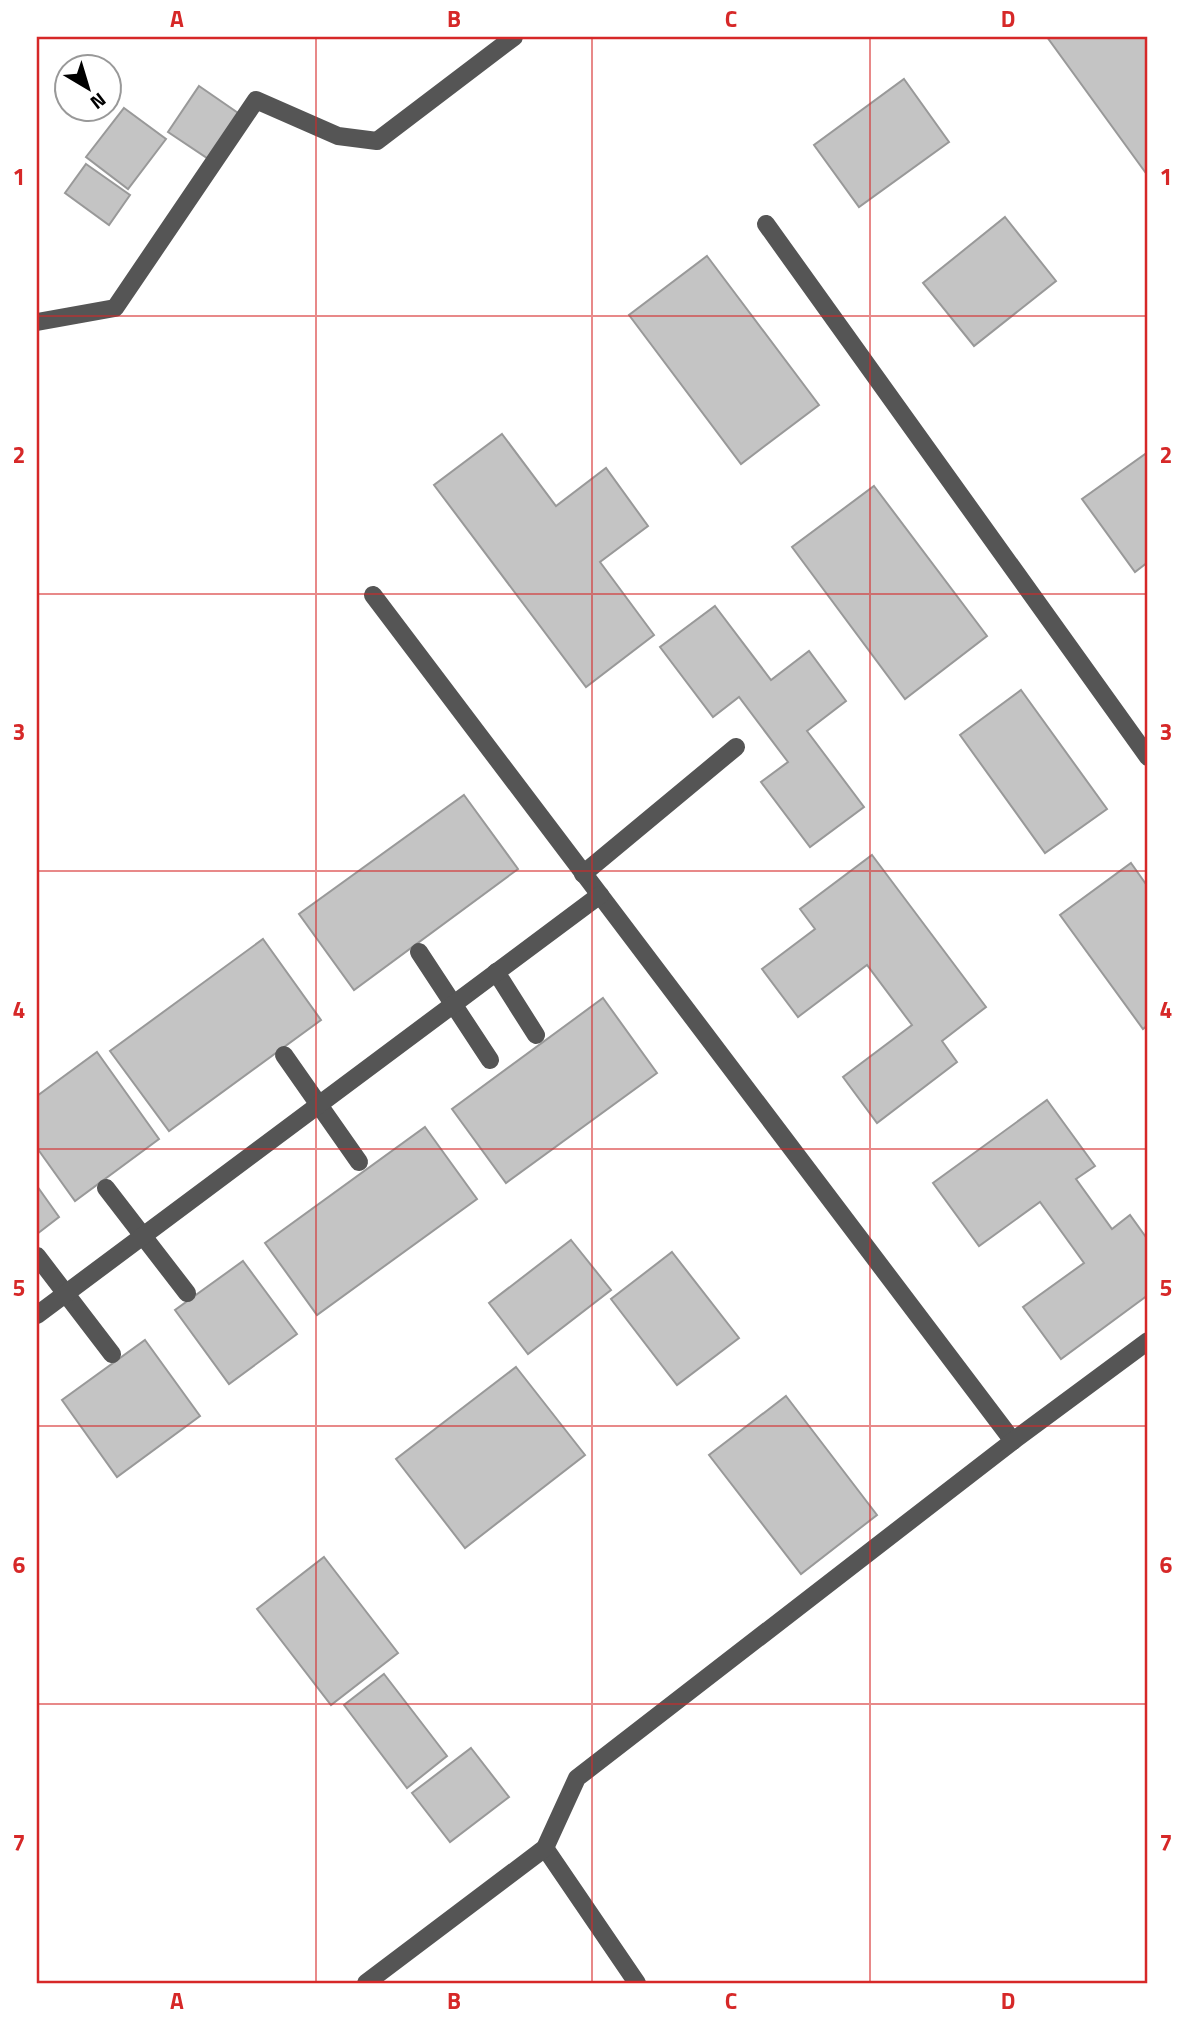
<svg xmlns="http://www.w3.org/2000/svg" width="1185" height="2020" viewBox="0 0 1185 2020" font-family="'Titillium Web',sans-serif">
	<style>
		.building { fill: #c4c4c4; stroke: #999; stroke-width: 2 }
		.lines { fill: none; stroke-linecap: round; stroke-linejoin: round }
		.minor { stroke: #555; stroke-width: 18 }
		.grid { fill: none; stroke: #d62828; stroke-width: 2; stroke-opacity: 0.55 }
		.neatline { fill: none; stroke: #d62828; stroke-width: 2.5 }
		.grid-label { font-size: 23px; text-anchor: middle; font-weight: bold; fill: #d62828 }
	</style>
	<rect width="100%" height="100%" fill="#fff"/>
	<!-- building -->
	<g class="building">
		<polygon points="1047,37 1148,37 1148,176"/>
		<polygon points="904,79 949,142 859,207 814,145"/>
		<polygon points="199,86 241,115 210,160 168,132"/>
		<polygon points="124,108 166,139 128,189 86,157"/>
		<polygon points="86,164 130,195 109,225 65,193"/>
		<polygon points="1005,217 1056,281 974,346 923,283"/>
		<polygon points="707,256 819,405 741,464 629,315"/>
		<polygon points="502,434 556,506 606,468 648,526 600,562 654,635 586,687 434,485"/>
		<polygon points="1148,452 1148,562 1135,572 1082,499"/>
		<polygon points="874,486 987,636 905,699 792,547"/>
		<polygon points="715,606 771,680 809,651 846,701 807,731 864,807 810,847 761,782 788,762 739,697 713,717 660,647"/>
		<polygon points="1021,690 1107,809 1045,853 960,735"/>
		<polygon points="464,795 518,869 354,990 299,914"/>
		<polygon points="872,855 986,1007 942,1041 957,1062 877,1123 843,1077 912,1025 867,965 798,1017 762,969 815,929 800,909"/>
		<polygon points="1131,863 1148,887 1148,1025 1143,1029 1060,915"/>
		<polygon points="263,939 321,1020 169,1131 110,1051"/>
		<polygon points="603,998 657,1073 506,1183 452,1109"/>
		<polygon points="97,1052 159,1139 75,1201 37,1148 37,1096"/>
		<polygon points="1047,1100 1095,1166 1076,1179 1112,1229 1130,1215 1148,1240 1148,1295 1061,1359 1023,1307 1084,1263 1040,1202 979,1246 933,1183"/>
		<polygon points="425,1127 477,1199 317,1315 265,1243"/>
		<polygon points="37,1186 59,1217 37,1234"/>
		<polygon points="571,1240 611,1290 528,1354 489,1303"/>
		<polygon points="672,1252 739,1338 677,1385 611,1299"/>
		<polygon points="243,1261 297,1334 229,1384 175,1310"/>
		<polygon points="145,1340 200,1416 117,1477 62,1400"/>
		<polygon points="516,1367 585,1455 465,1548 396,1459"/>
		<polygon points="786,1396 877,1515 801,1574 709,1455"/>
		<polygon points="324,1557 398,1653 331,1705 257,1609"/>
		<polygon points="384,1674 447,1756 407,1788 344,1705"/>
		<polygon points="471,1748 509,1797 450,1842 412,1793"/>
	</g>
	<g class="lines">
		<!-- minor -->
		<g class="minor">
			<polyline points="766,224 1148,757"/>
			<polyline points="37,322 115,308 256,100 338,136 377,141 514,37"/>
			<polyline points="373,595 1013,1441"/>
			<polyline points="583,874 736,747"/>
			<polyline points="419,952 490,1060"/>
			<polyline points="496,972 536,1035"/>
			<polyline points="284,1055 359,1162"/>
			<polyline points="106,1188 187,1293"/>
			<polyline points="37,1256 112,1354"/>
			<polyline points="37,1315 600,895"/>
			<polyline points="545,1848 637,1983"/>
			<polyline points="366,1983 545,1848 577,1778 1013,1441 1148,1341"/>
		</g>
	</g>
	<!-- grid -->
	<path class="grid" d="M316,37V1983M592,37V1983M870,37V1983M37,316H1148M37,594H1148M37,871H1148M37,1149H1148M37,1426H1148M37,1704H1148"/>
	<!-- border -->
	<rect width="1185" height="2020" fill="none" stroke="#ffffff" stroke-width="77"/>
	<!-- north arrow -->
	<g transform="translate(88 88) rotate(142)"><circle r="33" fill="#ffffff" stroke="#999999" stroke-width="2"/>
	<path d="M0-5L12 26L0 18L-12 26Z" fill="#000000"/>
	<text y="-10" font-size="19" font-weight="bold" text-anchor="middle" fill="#000000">N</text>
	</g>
	<rect x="38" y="38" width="1108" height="1944" class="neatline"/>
	<g class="grid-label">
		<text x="177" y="27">A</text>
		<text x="454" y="27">B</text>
		<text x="731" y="27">C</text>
		<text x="1008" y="27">D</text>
		<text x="19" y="185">1</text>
		<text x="1166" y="185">1</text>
		<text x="19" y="463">2</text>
		<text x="1166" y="463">2</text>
		<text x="19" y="740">3</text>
		<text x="1166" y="740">3</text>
		<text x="19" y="1018">4</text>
		<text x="1166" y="1018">4</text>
		<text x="19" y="1296">5</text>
		<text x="1166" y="1296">5</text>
		<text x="19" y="1573">6</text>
		<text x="1166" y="1573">6</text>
		<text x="19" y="1851">7</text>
		<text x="1166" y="1851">7</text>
		<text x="177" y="2009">A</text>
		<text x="454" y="2009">B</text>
		<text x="731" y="2009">C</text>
		<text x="1008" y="2009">D</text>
	</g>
</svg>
